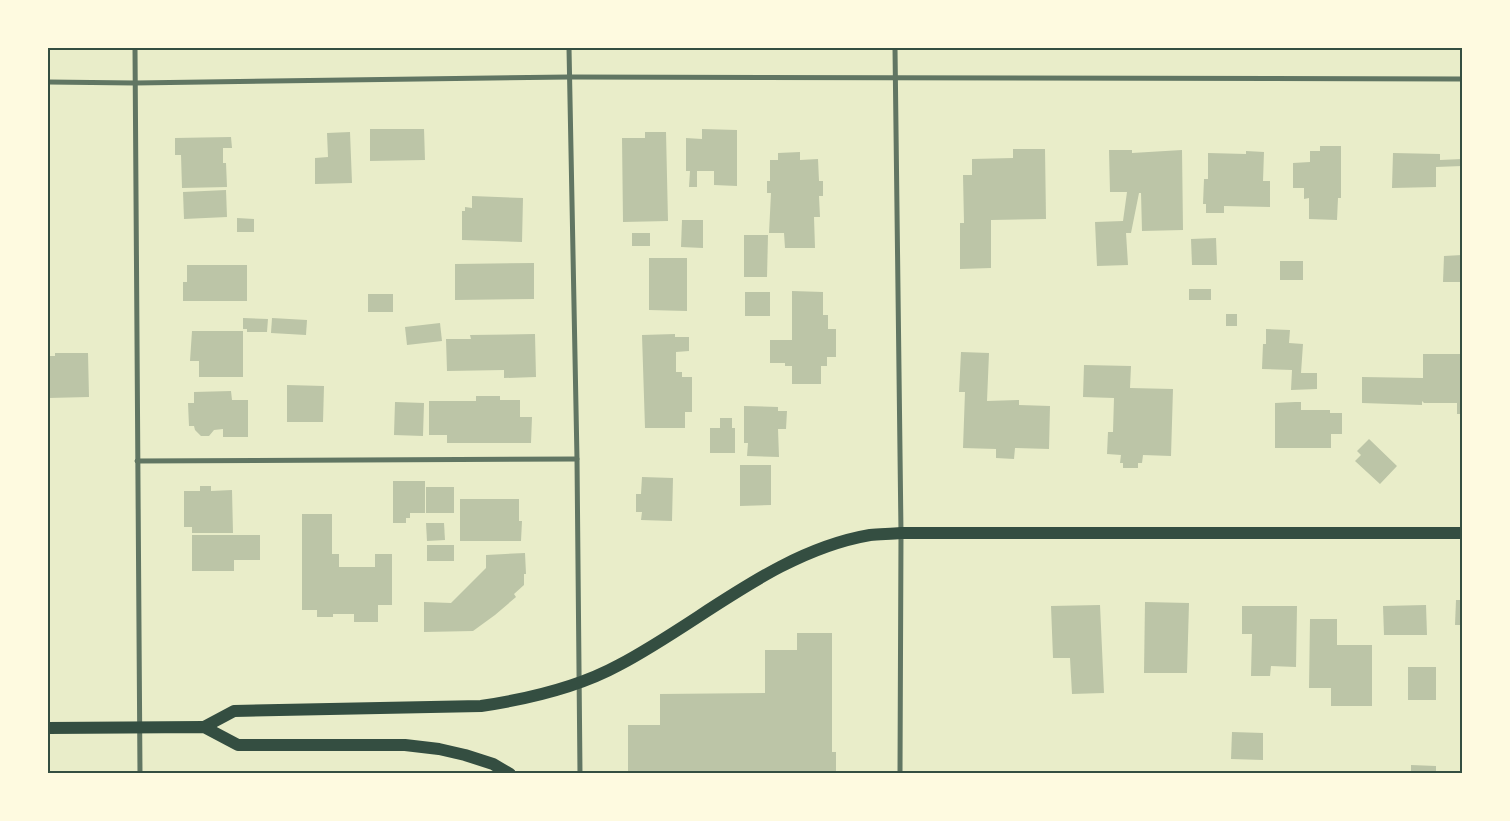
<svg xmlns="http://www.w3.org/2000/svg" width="1510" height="821" viewBox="0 0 1510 821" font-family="'Noto Sans',sans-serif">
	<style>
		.building { fill: #bcc5a7 }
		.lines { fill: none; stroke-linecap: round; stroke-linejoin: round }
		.minor { stroke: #617663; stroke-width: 5 }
		.primary { stroke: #344e41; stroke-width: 12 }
		.neatline { fill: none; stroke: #344e41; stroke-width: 2 }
	</style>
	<rect width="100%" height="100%" fill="#e9edc9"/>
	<!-- building -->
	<g class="building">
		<polygon points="370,129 424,129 425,160 370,161"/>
		<polygon points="702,129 737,130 737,186 714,185 714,171 697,171 697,187 689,187 690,171 686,171 686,138 702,139"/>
		<polygon points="350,132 352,183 315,184 315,158 328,157 327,133"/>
		<polygon points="645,132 666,132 668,221 623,222 622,138 645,138"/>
		<polygon points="231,137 232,148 223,148 223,163 226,163 227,187 182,188 181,155 175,155 175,138"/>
		<polygon points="1320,146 1341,146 1341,198 1338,198 1337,220 1309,219 1309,198 1304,199 1304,188 1293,188 1293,163 1310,162 1310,151 1320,151"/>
		<polygon points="1013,149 1045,149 1046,219 991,220 991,268 960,269 960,223 964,223 963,175 972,175 972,159 1013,158"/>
		<polygon points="1109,150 1132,150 1132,153 1182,150 1183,230 1142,231 1141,193 1139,193 1131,233 1126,233 1128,265 1097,266 1095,222 1123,221 1127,192 1110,192"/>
		<polygon points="1246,151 1264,152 1263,181 1270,181 1270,207 1224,206 1224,213 1206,213 1206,204 1203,204 1204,179 1208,179 1208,153 1246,154"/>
		<polygon points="800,152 800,160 818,159 819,181 823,181 823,196 819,196 820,217 814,217 815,248 785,248 784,233 769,233 771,193 767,193 767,181 770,181 770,160 778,160 778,153"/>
		<polygon points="1393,153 1440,154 1440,160 1462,159 1462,166 1436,167 1436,187 1392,188"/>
		<polygon points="226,190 227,217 184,219 183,192"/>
		<polygon points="472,196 523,198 522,242 462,240 462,211 465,211 465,207 472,208"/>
		<polygon points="237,218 254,219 254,232 237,232"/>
		<polygon points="682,220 703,220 703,248 681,247"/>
		<rect x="632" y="233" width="18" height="13"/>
		<polygon points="744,235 768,235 767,277 744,277"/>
		<polygon points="1216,238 1217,265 1192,265 1191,239"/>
		<polygon points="1462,255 1462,282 1443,282 1444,256"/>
		<polygon points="649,258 687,258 687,311 649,310"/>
		<rect x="1280" y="261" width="23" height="19"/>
		<polygon points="534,263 534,299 455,300 455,264"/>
		<polygon points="187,265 247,265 247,301 183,301 183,282 187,282"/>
		<rect x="1189" y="289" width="22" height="11"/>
		<polygon points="792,291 823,292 823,315 828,315 828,329 836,329 836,357 827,357 827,366 821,366 821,384 792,384 792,366 785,366 785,363 770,363 770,340 792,340"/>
		<rect x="745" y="292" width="25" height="24"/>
		<rect x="368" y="294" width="25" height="18"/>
		<rect x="1226" y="314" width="11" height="12"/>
		<polygon points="243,318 268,319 267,332 247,332 247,329 243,329"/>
		<polygon points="272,318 307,320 306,335 271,333"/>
		<polygon points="440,323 442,341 407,345 405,327"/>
		<polygon points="1266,329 1290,330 1289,343 1303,344 1301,373 1317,373 1317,389 1291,390 1292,370 1262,369 1263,344 1266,344"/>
		<polygon points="192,331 243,331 243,377 199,377 199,361 190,361"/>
		<polygon points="535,334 536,377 504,378 504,370 447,371 446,339 471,339 470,335"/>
		<polygon points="675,334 675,337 689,337 689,351 676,352 676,372 682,372 682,377 692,377 692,412 685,412 685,428 645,428 642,335"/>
		<polygon points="961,352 989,353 987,401 1019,400 1019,405 1050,406 1049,449 1015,448 1014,459 996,458 996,449 963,448 965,392 959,392"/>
		<polygon points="55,353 88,353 89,397 48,398 48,356 55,356"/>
		<polygon points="1423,354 1462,354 1462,414 1457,414 1457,403 1424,403 1422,401 1422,405 1362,403 1362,377 1423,378"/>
		<polygon points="1084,365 1131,366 1130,388 1173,389 1171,456 1143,455 1142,463 1138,463 1138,468 1123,468 1123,463 1120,463 1121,455 1107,454 1108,432 1113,432 1114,398 1083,397"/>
		<polygon points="287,385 324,386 323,422 287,422"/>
		<polygon points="231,391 232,400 248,400 248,437 223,437 223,429 214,430 209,436 201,436 195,430 194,426 189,426 188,403 194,403 194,392"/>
		<polygon points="476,396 500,396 500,400 520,400 520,417 532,417 531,443 447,443 447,435 429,435 429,401 476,401"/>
		<polygon points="395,402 424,403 423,436 394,435"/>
		<polygon points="1295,402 1301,402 1301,410 1330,410 1330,413 1342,413 1342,434 1331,434 1331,448 1275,448 1275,403"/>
		<polygon points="744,406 778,407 778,411 787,411 786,429 778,429 779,457 747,456 748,443 744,443"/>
		<polygon points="720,418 732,418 732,428 735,428 735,453 710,453 710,428 720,428"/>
		<polygon points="1369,439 1397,466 1380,484 1355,461 1361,455 1357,451"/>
		<polygon points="740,465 771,465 771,505 740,506"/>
		<polygon points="642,477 673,478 672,521 641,520 642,512 636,512 636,494 641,494"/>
		<polygon points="393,481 425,481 425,513 410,513 410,518 406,518 406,523 393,523"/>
		<polygon points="200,486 211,486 211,491 232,490 233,533 192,533 192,527 184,527 184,491 200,491"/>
		<rect x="426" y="487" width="28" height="26"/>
		<polygon points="460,499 519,499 519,521 522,521 521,541 460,541"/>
		<polygon points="302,514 332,514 332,554 339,554 339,567 375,567 375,554 392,554 392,605 378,605 378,622 354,622 354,614 333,614 333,617 317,617 317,610 302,610"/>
		<polygon points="426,523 444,523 445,540 427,541"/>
		<polygon points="192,535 260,535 260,560 234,560 234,571 192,571"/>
		<rect x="427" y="545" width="27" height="16"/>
		<polygon points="525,553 526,574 524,574 524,585 514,594 516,597 495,615 473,631 424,632 424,602 451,603 486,568 486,555"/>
		<polygon points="1456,600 1462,600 1462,625 1455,625"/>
		<polygon points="1145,602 1189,603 1187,673 1144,673"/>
		<polygon points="1100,605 1104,693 1072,694 1070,658 1053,658 1051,606"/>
		<polygon points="1426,605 1427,635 1384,635 1383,606"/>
		<polygon points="1242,606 1297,606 1296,667 1271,666 1270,676 1251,676 1252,634 1242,634"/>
		<polygon points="1310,619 1337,619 1337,645 1372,645 1372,706 1331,706 1331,688 1309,688"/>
		<polygon points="797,633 832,633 832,752 836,752 836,774 628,774 628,725 660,725 660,694 765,693 765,650 797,650"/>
		<rect x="1408" y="667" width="28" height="33"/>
		<polygon points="1232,732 1263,733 1263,760 1231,759"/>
		<polygon points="1411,765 1436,766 1436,774 1411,774"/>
	</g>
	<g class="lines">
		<!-- minor -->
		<g class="minor">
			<polyline points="135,48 140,774"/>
			<polyline points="569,48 577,459 580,774"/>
			<polyline points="895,48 901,533 900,774"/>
			<polyline points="48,82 135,83 569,77 1462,79"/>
			<polyline points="137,461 577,459"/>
		</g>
		<!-- primary -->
		<g class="primary">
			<path d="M204,727L234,711L481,706C528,699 577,688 619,665C701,622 776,551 870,535C880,534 891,534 901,533H1462"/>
			<polyline points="48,728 204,727 238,745 405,745 439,749 465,755 493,764 510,774"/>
		</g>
	</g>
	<!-- border -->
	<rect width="1510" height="821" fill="none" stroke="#fefae0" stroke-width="98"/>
	<rect x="49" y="49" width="1412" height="723" class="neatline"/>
</svg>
